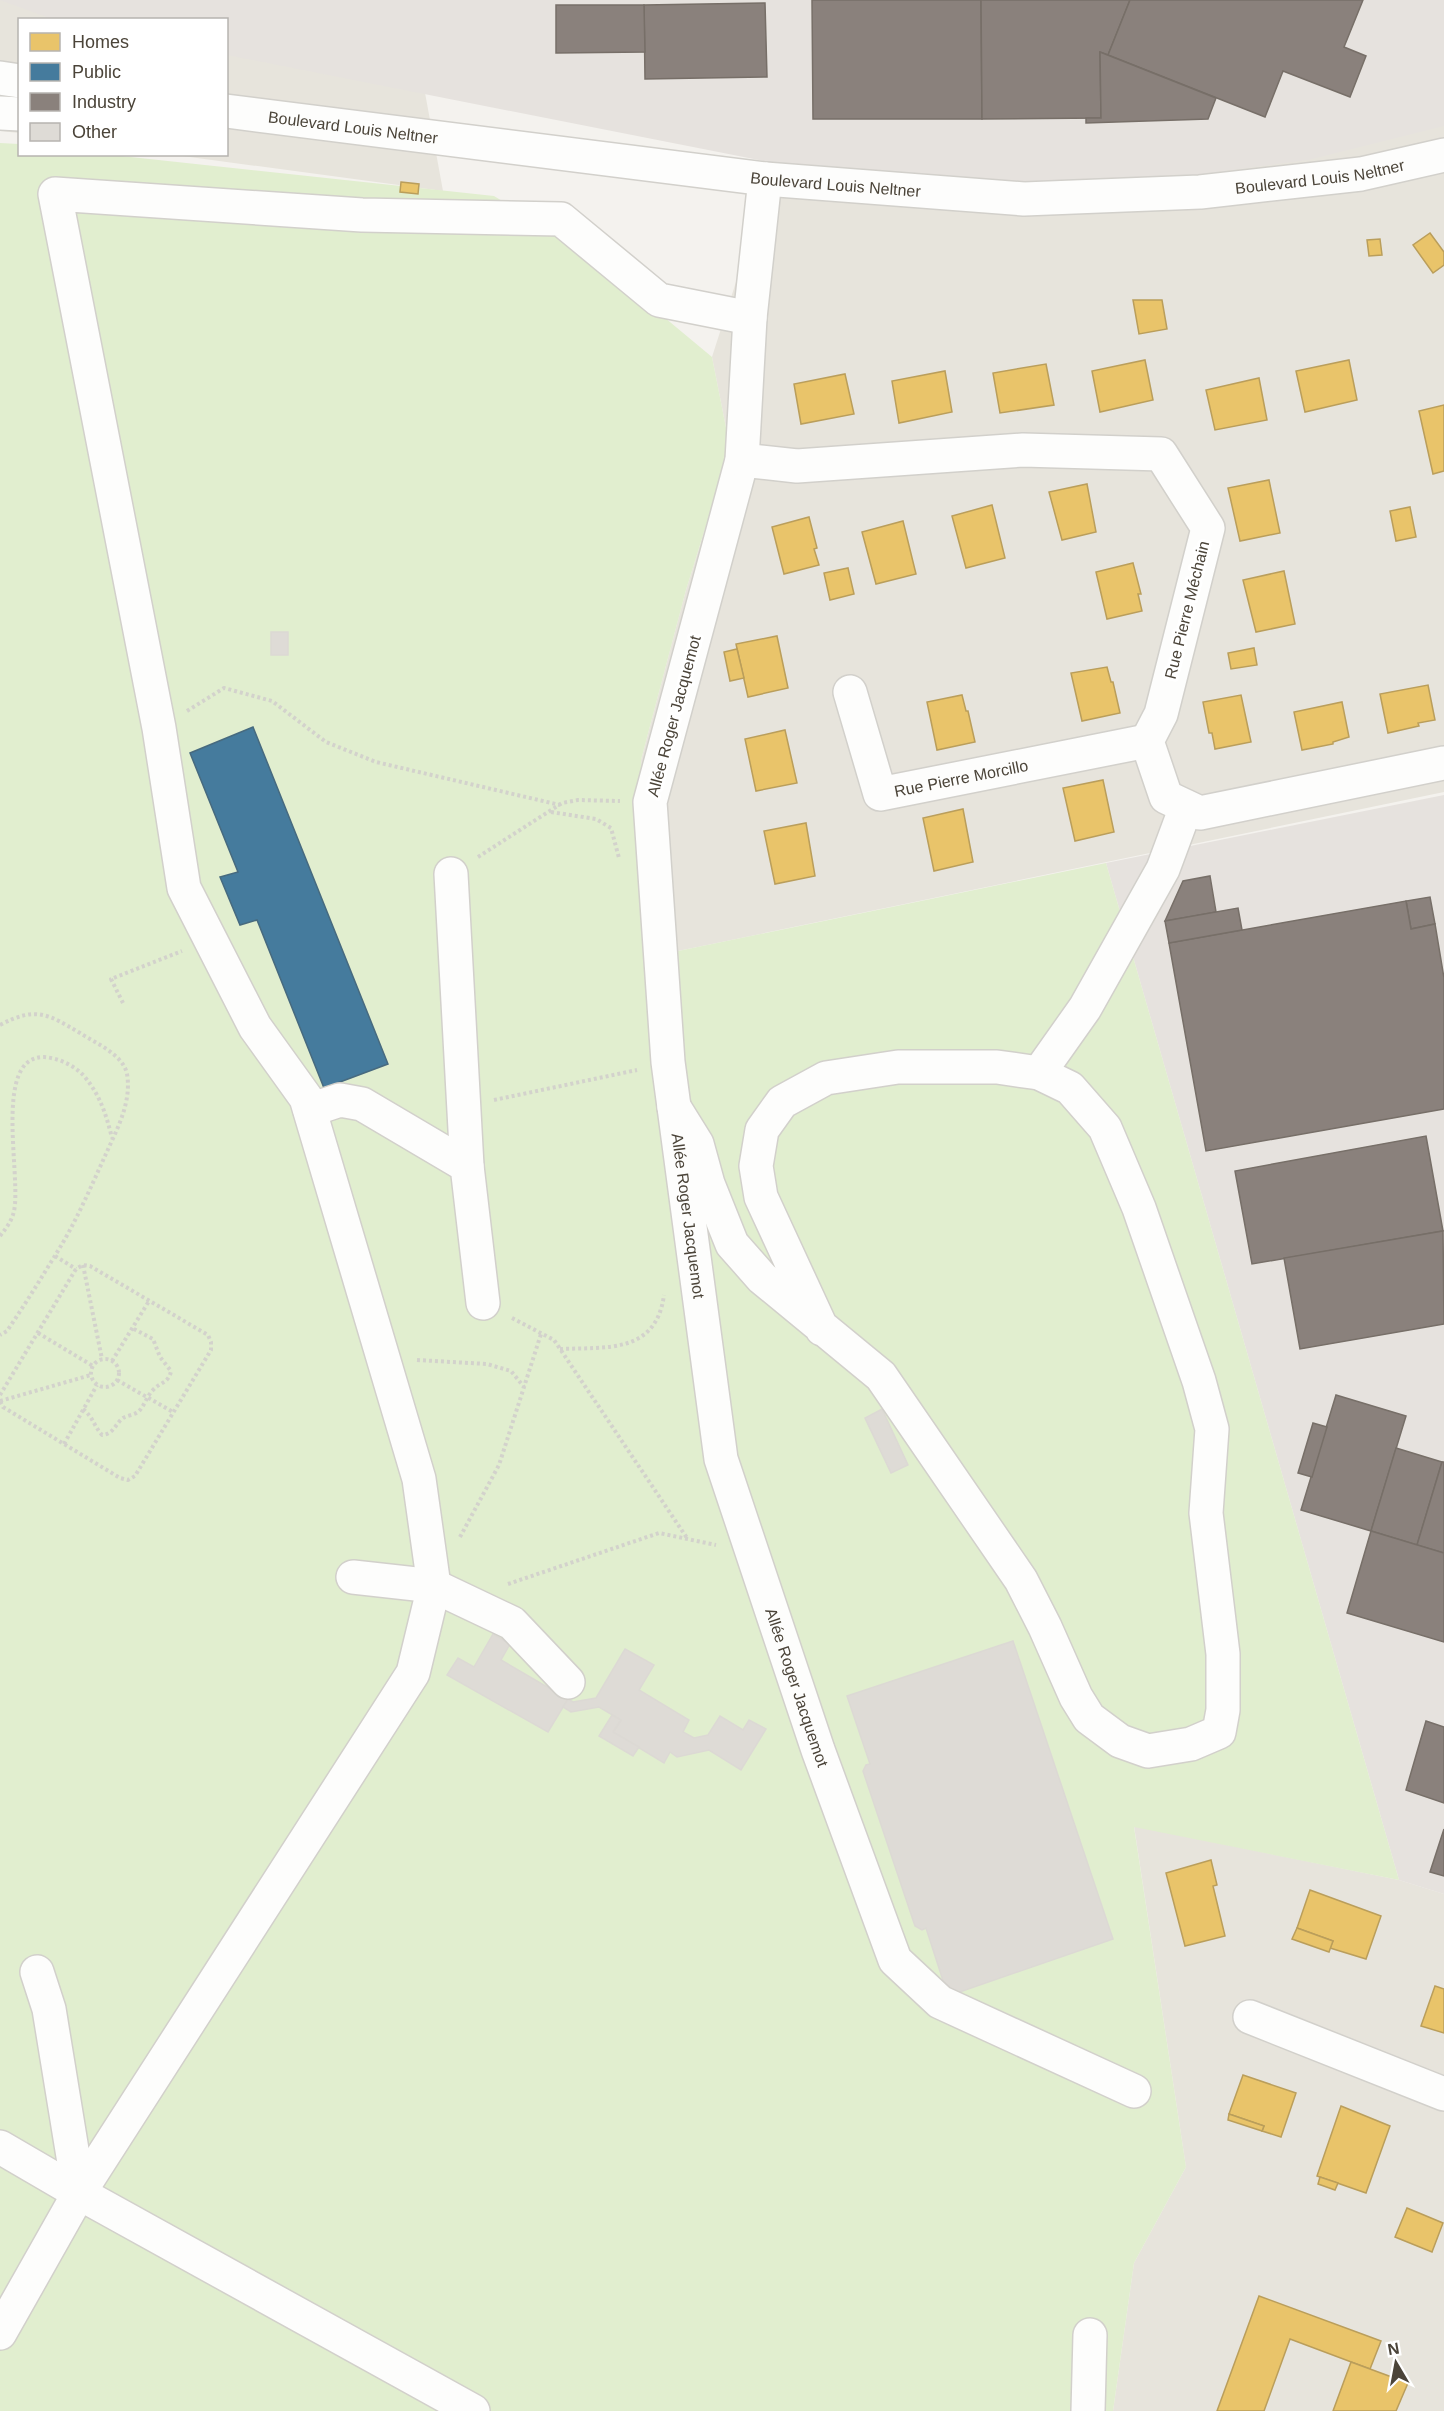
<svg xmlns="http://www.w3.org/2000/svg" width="1444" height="2411" viewBox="0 0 1444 2411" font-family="Arial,sans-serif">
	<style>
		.residential { fill: #e7e4dc }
		.industrial { fill: #e6e2de }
		.green { fill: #e1eecf }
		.homes { fill: #e9c46a; stroke: #ba9e5b; stroke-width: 1.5 }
		.public { fill: #457b9d; stroke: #476a7f; stroke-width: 1.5 }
		.industry { fill: #8a817c; stroke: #776f68; stroke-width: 1.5 }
		.building { fill: #dedbd6; stroke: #dcd9d4; stroke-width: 1.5 }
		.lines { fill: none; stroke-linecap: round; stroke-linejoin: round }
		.minor-casing { stroke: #d2d0cb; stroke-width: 36 }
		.path { stroke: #d3d2cc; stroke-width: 4; stroke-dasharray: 3 3; stroke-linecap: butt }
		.minor { stroke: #fdfdfc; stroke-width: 33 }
		.labels { text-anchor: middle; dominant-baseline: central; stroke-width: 6; stroke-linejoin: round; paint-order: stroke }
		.street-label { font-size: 16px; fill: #4b4439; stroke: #fff }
	</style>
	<rect width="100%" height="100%" fill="#f4f2ee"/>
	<!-- residential -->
	<g class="residential">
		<polygon points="0,0 408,0 443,191 175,155 226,154 226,20 20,20 19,133 0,131"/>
		<polygon points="1444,116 1444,792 649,957 641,760 686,590 730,448 712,357 774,163 1083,190"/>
		<polygon points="1134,1826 1399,1880 1444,1894 1444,2411 1113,2411 1134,2263 1186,2167"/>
	</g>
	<!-- industrial -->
	<g class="industrial">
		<polygon points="0,0 1444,0 1444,126 1308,160 1083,190 774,163 227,55 226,20 52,19"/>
		<polygon points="1444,795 1444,1894 1399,1880 1106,863"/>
	</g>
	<!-- green -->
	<polygon class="green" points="0,143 19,144 20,154 112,155 494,196 587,253 712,357 730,448 686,590 641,760 649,957 1106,863 1399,1880 1134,1827 1186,2167 1134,2263 1113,2411 0,2411"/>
	<!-- homes -->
	<g class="homes">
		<polygon points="401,182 419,184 418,194 400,192"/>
		<polygon points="1430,233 1444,252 1444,265 1433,273 1413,245"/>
		<polygon points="1380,239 1382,255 1369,256 1367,240"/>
		<polygon points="1133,300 1162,300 1167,329 1139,334"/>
		<polygon points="1145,360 1153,400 1100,412 1092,371"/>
		<polygon points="1349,360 1357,400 1305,412 1296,371"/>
		<polygon points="1046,364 1054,405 1000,413 993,373"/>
		<polygon points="945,371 952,412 899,423 892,381"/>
		<polygon points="845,374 854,414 801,424 794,384"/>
		<polygon points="1259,378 1267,420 1215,430 1206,390"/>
		<polygon points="1444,405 1444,471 1433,474 1419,411"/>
		<polygon points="1269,480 1280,533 1240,541 1228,488"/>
		<polygon points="1087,484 1096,532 1062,540 1049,492"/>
		<polygon points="992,505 1005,558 966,568 952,516"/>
		<polygon points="1410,507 1416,537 1396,541 1390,511"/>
		<polygon points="809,517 817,548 814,549 819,565 784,574 772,527"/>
		<polygon points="903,521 916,574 876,584 862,532"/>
		<polygon points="1133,563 1141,594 1138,594 1142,611 1107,619 1096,572"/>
		<polygon points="848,568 854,594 830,600 824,573"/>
		<polygon points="1284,571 1295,624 1256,632 1243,580"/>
		<polygon points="777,636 788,688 748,697 736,644"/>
		<polygon points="1254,648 1257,665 1231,669 1228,653"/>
		<polygon points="737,649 744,678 730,681 724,652"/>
		<polygon points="1107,667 1111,682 1113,682 1120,713 1082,721 1071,673"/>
		<polygon points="1428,685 1435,720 1418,723 1419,726 1388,733 1380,694"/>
		<polygon points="962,695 966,711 968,711 975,742 937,750 927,702"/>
		<polygon points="1241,695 1251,742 1215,749 1212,733 1209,733 1203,702"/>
		<polygon points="1342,702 1349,737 1333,742 1333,744 1302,750 1294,712"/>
		<polygon points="785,730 797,783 756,791 745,739"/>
		<polygon points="1103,780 1114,832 1075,841 1063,788"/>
		<polygon points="963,809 973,862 934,871 923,818"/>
		<polygon points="806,823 815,876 775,884 764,831"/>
		<polygon points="1211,1860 1217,1885 1213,1886 1225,1936 1185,1946 1166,1873"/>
		<polygon points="1310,1890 1381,1916 1366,1959 1330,1948 1333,1941 1297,1928"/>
		<polygon points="1297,1928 1333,1941 1329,1952 1292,1939"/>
		<polygon points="1435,1986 1444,1989 1444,2033 1421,2026"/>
		<polygon points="1243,2075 1296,2093 1281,2137 1262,2131 1264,2126 1229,2114"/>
		<polygon points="1341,2106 1390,2126 1366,2193 1317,2176"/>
		<polygon points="1229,2114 1264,2126 1262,2131 1228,2120"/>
		<polygon points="1320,2177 1338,2183 1335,2190 1318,2184"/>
		<polygon points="1407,2208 1443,2223 1432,2252 1395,2237"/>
		<polygon points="1259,2296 1381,2341 1370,2369 1290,2339 1264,2411 1217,2411"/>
		<polygon points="1351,2362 1408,2383 1396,2411 1333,2411"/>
	</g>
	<!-- public -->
	<polygon class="public" points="253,727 388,1064 324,1088 257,920 240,925 220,877 238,872 190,753"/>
	<!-- industry -->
	<g class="industry">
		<polygon points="812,0 981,0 982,119 813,119"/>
		<polygon points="981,0 1130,0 1108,55 1100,52 1101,118 982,119"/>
		<polygon points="1130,0 1363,0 1344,47 1366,56 1350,97 1283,71 1265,117 1108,55"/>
		<polygon points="765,3 767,77 645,79 644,5"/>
		<polygon points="556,5 644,5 645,52 556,53"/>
		<polygon points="1100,52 1216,98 1208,119 1086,123 1086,118 1101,118"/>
		<polygon points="1210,876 1216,912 1165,921 1183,881"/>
		<polygon points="1430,897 1435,924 1411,929 1406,901"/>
		<polygon points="1406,901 1411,929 1435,924 1444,978 1444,1109 1206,1151 1169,943"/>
		<polygon points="1238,908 1242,930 1169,943 1165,921"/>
		<polygon points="1426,1136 1443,1231 1252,1264 1235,1171"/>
		<polygon points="1443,1231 1444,1324 1300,1349 1284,1258"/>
		<polygon points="1336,1395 1406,1416 1371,1531 1301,1510"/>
		<polygon points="1313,1423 1327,1427 1312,1477 1298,1473"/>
		<polygon points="1396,1448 1442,1462 1417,1545 1371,1531"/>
		<polygon points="1442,1462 1444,1462 1444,1553 1417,1545"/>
		<polygon points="1371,1531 1444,1553 1444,1642 1347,1613"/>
		<polygon points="1426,1721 1444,1727 1444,1803 1406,1790"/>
		<polygon points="1444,1829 1444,1876 1430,1872"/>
	</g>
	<!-- building -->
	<g class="building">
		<rect x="271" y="632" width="17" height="23"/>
		<polygon points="882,1409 908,1465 891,1473 865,1418"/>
		<polygon points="493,1634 510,1644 501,1660 568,1699 548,1732 447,1675 458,1658 474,1667"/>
		<polygon points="1013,1641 1113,1939 948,1996 926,1928 922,1930 915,1926 863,1771 866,1765 870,1764 847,1696"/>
		<polygon points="625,1649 654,1665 639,1690 689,1720 683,1732 694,1738 708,1735 720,1716 743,1730 749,1720 766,1729 741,1770 709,1750 677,1757 670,1752 664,1763 613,1732 621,1720 599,1707 571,1712 563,1707 568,1699 573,1702 596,1698"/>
		<polygon points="612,1715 621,1720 613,1732 639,1747 633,1756 599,1736"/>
	</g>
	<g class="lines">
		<defs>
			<g id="minor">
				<polyline points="0,78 20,81"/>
				<path id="s1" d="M226,111L765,179L1024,199L1200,192L1361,174L1444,155"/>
				<polyline points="0,113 20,114"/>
				<path id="s2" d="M765,179L750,318L742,460L650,802L668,1062L721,1459L818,1750L895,1960L940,2002L1134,2091"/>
				<polyline points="742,460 797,466 1023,450 1161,454 1208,528 1161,714 1147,741 1166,797 1200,813 1444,763"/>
				<path id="s3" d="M850,692L880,794L1147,741"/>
				<polyline points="451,874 467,1166"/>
				<polyline points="1039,1073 1085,1008 1163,869 1186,807"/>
				<polyline points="674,1107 697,1144 708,1184 732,1244 762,1278 881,1376 1021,1580 1045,1627 1076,1697 1089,1718 1120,1741 1148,1751 1191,1744 1219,1732 1223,1710 1223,1654 1206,1513 1212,1429 1199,1381 1139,1208 1105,1128 1070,1088 1039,1073 997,1067 898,1067 826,1078 782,1102 762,1130 756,1166 761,1197 822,1329"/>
				<polyline points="310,1110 340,1100 362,1104 467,1166 483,1303"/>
				<polyline points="353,1577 434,1586 512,1623 568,1682"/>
				<polyline points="37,1972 49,2009 79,2193 473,2411"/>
				<polyline points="1250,2017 1444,2094"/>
				<polyline points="0,2147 79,2193"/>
				<polyline points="0,2333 79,2193 413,1673 434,1586 419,1479 306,1098 255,1027 184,888 159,728 55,194 362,215 561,219 659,300 750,318"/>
				<polyline points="1088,2411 1090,2335"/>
			</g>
		</defs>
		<!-- minor casing -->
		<use href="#minor" class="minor-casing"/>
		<!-- path -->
		<g class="path">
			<polyline points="187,711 224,688 272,701 326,742 376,762 560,805"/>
			<polyline points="551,812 596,819 611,828 619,858"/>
			<polyline points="478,857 562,803 578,800 620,801"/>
			<polyline points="123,1003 111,979 182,951"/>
			<path d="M0,1025C36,1006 48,1014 80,1033C95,1043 123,1054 127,1074C132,1103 116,1131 105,1156C90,1189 75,1224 56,1254C40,1280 24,1306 7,1331L0,1335"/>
			<polyline points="494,1100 637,1070"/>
			<path d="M0,1236C8,1226 14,1218 15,1204C18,1166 0,1077 31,1060C35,1058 39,1057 44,1057C58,1058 74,1065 84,1076C100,1095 106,1114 112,1138"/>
			<polyline points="55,1256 76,1269"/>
			<polyline points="83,1265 102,1359"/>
			<polyline points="512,1318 554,1340 687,1538"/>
			<polyline points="38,1333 93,1366"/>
			<path d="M560,1349C607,1347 656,1354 664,1295"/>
			<circle cx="105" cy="1373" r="14"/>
			<polyline points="417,1360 487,1364 511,1371 524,1387"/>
			<polyline points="112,1361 149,1301"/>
			<polyline points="117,1380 173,1412"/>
			<polyline points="0,1395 76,1269 83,1265 90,1266 208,1335 211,1342 211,1350 135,1476 128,1480 120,1478 3,1407 0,1401"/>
			<polyline points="0,1401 91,1375"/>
			<path d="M83,1409C93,1417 94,1426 102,1435C114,1434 115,1424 123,1418C128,1415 136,1415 140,1410C145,1404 147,1396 153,1390C160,1382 169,1383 171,1371L160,1357L153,1339L132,1328"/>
			<polyline points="64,1444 97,1385"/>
			<polyline points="460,1537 499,1465 541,1334"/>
			<polyline points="508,1584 659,1533 716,1545"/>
		</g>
		<!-- minor -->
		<use href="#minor" class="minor"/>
	</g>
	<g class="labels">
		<!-- street labels -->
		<g class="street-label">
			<text stroke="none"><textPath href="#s1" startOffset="128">Boulevard Louis Neltner</textPath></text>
			<text stroke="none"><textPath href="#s1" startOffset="1100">Boulevard Louis Neltner</textPath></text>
			<text stroke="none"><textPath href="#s1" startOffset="614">Boulevard Louis Neltner</textPath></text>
			<text transform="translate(1187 610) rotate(-76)">Rue Pierre Méchain</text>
			<text transform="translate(674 716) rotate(-75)">Allée Roger Jacquemot</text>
			<text stroke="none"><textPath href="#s3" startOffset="189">Rue Pierre Morcillo</textPath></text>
			<text stroke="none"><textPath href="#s2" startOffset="1052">Allée Roger Jacquemot</textPath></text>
			<text stroke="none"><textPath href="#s2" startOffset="1538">Allée Roger Jacquemot</textPath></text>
		</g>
	</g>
	<!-- legend -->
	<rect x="18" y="18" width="210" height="138" fill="#ffffff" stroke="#b7b4b0" stroke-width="1.5"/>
	<rect x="30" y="33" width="30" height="18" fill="#e9c46a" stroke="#b7b4b0" stroke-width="1.5"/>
	<text x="72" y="48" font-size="18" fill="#4b4439">Homes</text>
	<rect x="30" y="63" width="30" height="18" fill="#457b9d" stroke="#b7b4b0" stroke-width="1.5"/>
	<text x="72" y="78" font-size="18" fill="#4b4439">Public</text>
	<rect x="30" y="93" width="30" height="18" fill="#8a817c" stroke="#b7b4b0" stroke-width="1.5"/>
	<text x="72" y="108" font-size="18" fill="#4b4439">Industry</text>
	<rect x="30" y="123" width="30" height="18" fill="#dedbd6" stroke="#b7b4b0" stroke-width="1.5"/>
	<text x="72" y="138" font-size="18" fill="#4b4439">Other</text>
	<!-- north arrow -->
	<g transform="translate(1396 2363) rotate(350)" stroke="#ffffff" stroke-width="4.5" paint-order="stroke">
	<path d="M0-4.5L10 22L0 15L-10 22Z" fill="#4b4439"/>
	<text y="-9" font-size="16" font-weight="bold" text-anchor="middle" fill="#4b4439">N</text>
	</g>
</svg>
